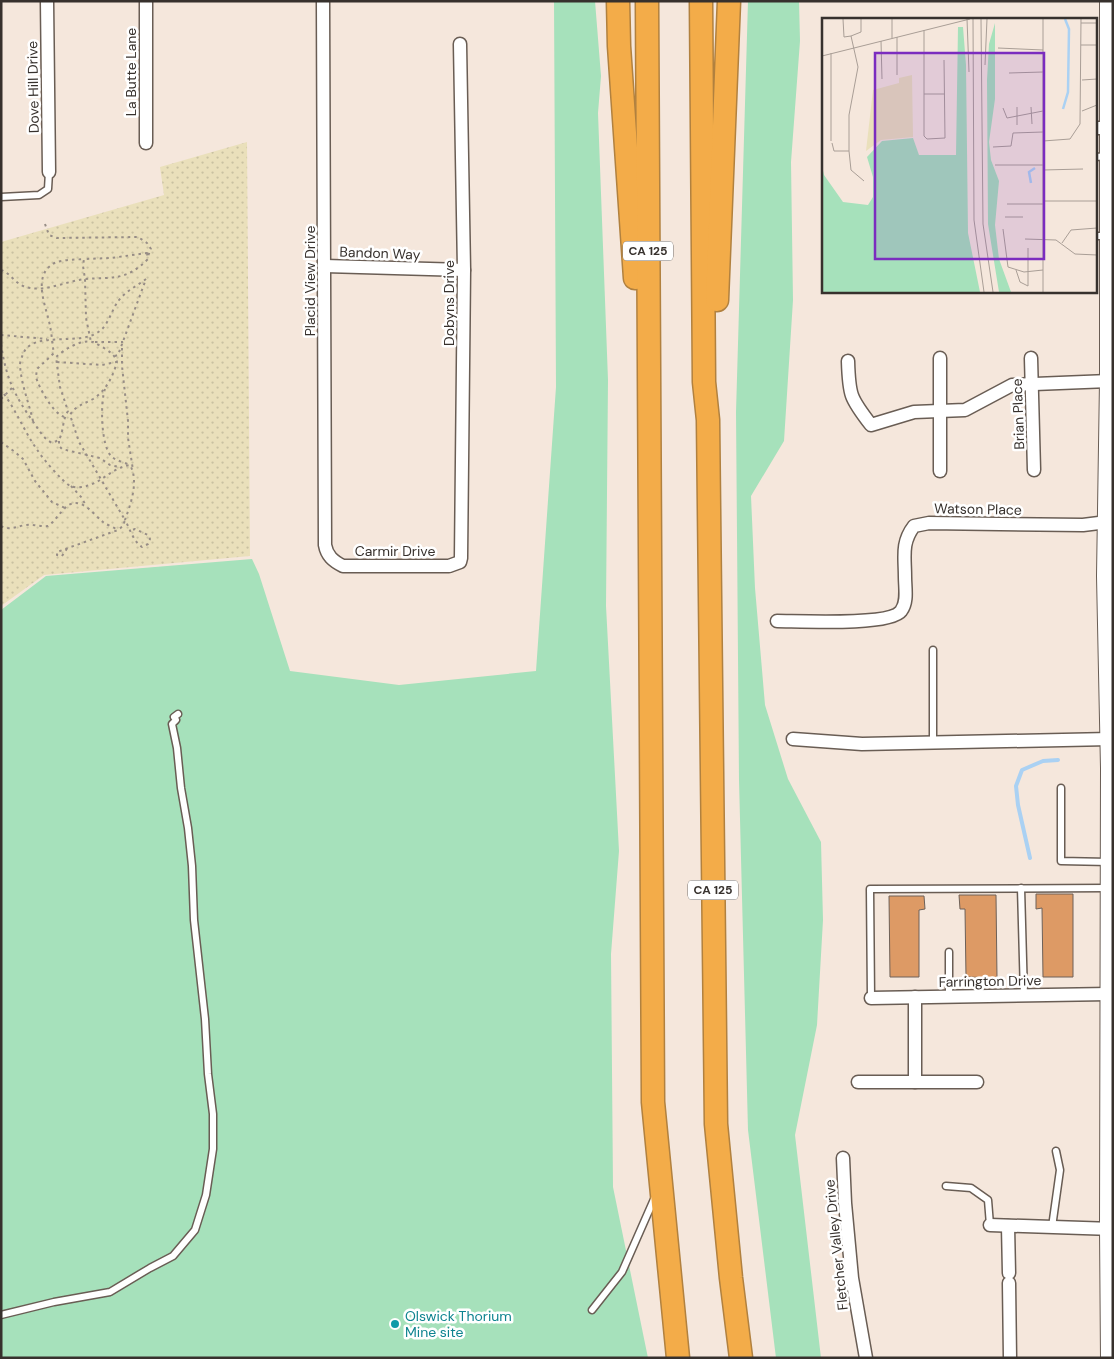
<svg xmlns="http://www.w3.org/2000/svg" width="1114" height="1359" viewBox="0 0 1114 1359" font-family="'DM Sans',sans-serif">
	<style>
		.grass { fill: #a6e1bb }
		.sand { fill: url(#sand-dots) }
		.lines { fill: none; stroke-linecap: round; stroke-linejoin: round }
		.stream { stroke: #aad1f3; stroke-width: 4 }
		.building { fill: #dd9a65; stroke: #6e6158 }
		.lane-casing { stroke: #695d54; stroke-width: 9 }
		.street-casing { stroke: #695d54; stroke-width: 15 }
		.secondary-casing { stroke: #695d54; stroke-width: 20 }
		.highway-casing { stroke: #b1813f; stroke-width: 25 }
		.path { stroke: #978d86; stroke-width: 2; stroke-dasharray: 2.5 4; stroke-linecap: butt }
		.lane { stroke: #fff; stroke-width: 6 }
		.street { stroke: #fff; stroke-width: 12 }
		.secondary { stroke: #fff; stroke-width: 18 }
		.highway { stroke: #f3ac49; stroke-width: 22 }
		.culture-dot { fill: #0f9aa8; stroke: #fff; stroke-width: 2 }
		.labels { text-anchor: middle; dominant-baseline: central; stroke-width: 5; stroke-linejoin: round; paint-order: stroke }
		.shield { fill: #fff; stroke: #736f6c; stroke-width: 1 }
		.shield-label { font-size: 12px; font-weight: bold; fill: #37312d }
		.street-label { font-size: 14px; fill: #37312d; stroke: #fff }
		.culture-label { font-size: 14px; fill: #0d838f; stroke: #fff; text-anchor: start }
		.inset-river { fill: none; stroke: #aad1f3; stroke-width: 2.5 }
		.inset-road { fill: none; stroke: #a99e96; stroke-width: 1 }
		.view { fill: #7b2cbf; fill-opacity: 0.15; stroke: #7b2cbf; stroke-width: 2.5 }
		.inset-edge { fill: none; stroke: #37312d; stroke-width: 2.5 }
	</style>
	<defs>
		<pattern id="sand-dots" width="8" height="8" patternUnits="userSpaceOnUse" patternTransform="scale(1.25)"><rect width="8" height="8" fill="#eae0bb"/><path d="M2 2h.1M6 6h.1" fill="none" stroke="#c9c1a1" stroke-width="1.8" stroke-linecap="round"/></pattern>
	</defs>
	<rect width="100%" height="100%" fill="#f5e7dc"/>
	<!-- grass -->
	<g class="grass">
		<polygon points="554,1 595,1 601,76 598,113 608,380 606,606 619,851 611,954 613,1187 648,1358 1,1358 1,610 46,576 252,559 259,574 290,671 399,685 536,671 556,387"/>
		<polygon points="748,1 799,1 800,41 791,162 793,300 784,441 751,496 755,588 765,705 788,779 821,842 823,920 817,1025 795,1135 821,1358 776,1358 748,1130 739,780 736,412"/>
	</g>
	<!-- sand -->
	<polygon class="sand" points="247,142 250,556 44,575 1,606 1,242 164,195 160,167"/>
	<g class="lines">
		<!-- stream -->
		<polyline class="stream" points="1030,858 1018,805 1016,786 1022,770 1043,761 1058,760"/>
	</g>
	<!-- building -->
	<g class="building">
		<polygon points="1036,894 1073,894 1073,977 1043,977 1042,908 1036,909"/>
		<polygon points="959,895 996,895 997,978 966,977 965,909 960,909"/>
		<polygon points="889,896 924,896 925,909 919,910 919,977 890,977"/>
	</g>
	<g class="lines">
		<defs>
			<g id="lane">
				<polyline points="1095,157 1109,156"/>
				<polyline points="1,197 39,195 48,189 49,172"/>
				<polyline points="1095,236 1109,236"/>
				<polyline points="933,743 933,650"/>
				<polyline points="1061,788 1061,861 1109,862"/>
				<polyline points="1021,888 1024,996"/>
				<polyline points="949,952 949,997"/>
				<polyline points="871,998 870,889 1108,888"/>
				<polyline points="946,1186 971,1188 988,1200 990,1225"/>
				<polyline points="1052,1227 1060,1170 1056,1151"/>
				<polyline points="592,1310 622,1272 655,1197"/>
				<polyline points="1,1315 54,1302 110,1292 150,1268 173,1256 195,1230 206,1195 213,1149 213,1114 208,1074 205,1019 194,920 192,866 188,828 181,788 177,748 172,724 176,720 174,717 178,714"/>
			</g>
			<g id="street">
				<polyline points="47,1 49,172"/>
				<path d="M323,1L325,545C327,556 333,561 343,566H449L460,562L461,558L464,270L460,44"/>
				<polyline points="1095,128 1110,128"/>
				<polyline points="146,143 146,1"/>
				<polyline points="325,266 464,270"/>
				<polyline points="1031,358 1034,470"/>
				<path d="M848,361C849,395 850,398 871,425L914,412L965,410L1012,385L1109,381"/>
				<polyline points="940,471 940,358"/>
				<path d="M777,621C798,621 890,626 901,611C908,602 905,588 905,577C905,557 901,543 914,526L929,523L1083,525L1107,522"/>
				<polyline points="793,739 862,744 1110,739"/>
				<polyline points="915,997 915,1082"/>
				<polyline points="871,998 1109,994"/>
				<polyline points="858,1082 977,1082"/>
				<polyline points="843,1158 845,1203 852,1278 866,1358"/>
				<polyline points="990,1225 1113,1229"/>
				<polyline points="1008,1226 1009,1273"/>
				<polyline points="1009,1283 1010,1358"/>
			</g>
			<polyline id="secondary" points="1109,1 1109,381 1106,576 1110,768 1109,1229 1110,1358"/>
			<g id="highway">
				<polyline points="618,1 619,46 635,278"/>
				<polyline points="647,1 653,1102 678,1358"/>
				<polyline points="701,1 704,382 708,420 716,1124 731,1278 741,1358"/>
				<polyline points="717,300 729,1"/>
			</g>
		</defs>
		<!-- lane casing -->
		<use href="#lane" class="lane-casing"/>
		<!-- street casing -->
		<use href="#street" class="street-casing"/>
		<!-- secondary casing -->
		<use href="#secondary" class="secondary-casing"/>
		<!-- highway casing -->
		<use href="#highway" class="highway-casing"/>
		<!-- path -->
		<g class="path">
			<polyline points="45,224 49,235 57,238 138,237 147,243 151,249 148,256"/>
			<path d="M147,253L148,259C126,281 113,277 85,279L83,266L84,259L111,258Z"/>
			<path d="M1,270C10,273 14,282 23,286C42,294 66,281 85,279L86,318L91,342"/>
			<polyline points="1,335 47,339"/>
			<polyline points="95,342 123,342"/>
			<path d="M1,344C6,378 14,395 34,423C39,430 43,438 52,443L59,440C64,430 62,421 68,411L60,387L56,357C65,349 81,339 93,342C96,343 100,346 104,348C110,352 115,355 117,362C113,376 106,391 93,399C84,404 75,406 70,415L79,442L125,520L123,526L118,530L57,552V555L62,556L68,547"/>
			<polyline points="122,348 122,366 128,421 128,438 133,470"/>
			<polyline points="57,362 102,365 116,362"/>
			<path d="M105,389C100,403 101,445 111,456C116,461 124,462 130,465"/>
			<path d="M4,394C17,412 25,433 38,451C43,459 62,481 70,486C73,487 77,488 81,487C101,485 110,468 130,465C139,481 131,503 125,520C130,529 133,541 142,547L148,544L150,539L148,535L135,529L130,531"/>
			<polyline points="1,399 12,388"/>
			<path d="M64,417C53,413 39,388 36,377C36,376 37,369 37,369L54,353C52,344 52,335 50,326C47,309 33,280 50,266C57,259 74,260 84,259"/>
			<path d="M33,421C29,403 21,384 20,365C20,361 22,357 23,354C33,329 81,348 101,330C109,323 112,309 119,300C126,291 137,286 146,279L118,355L115,356"/>
			<polyline points="59,441 59,446 62,449 100,458 110,465 119,467"/>
			<polyline points="1,442 15,452 23,459 35,481 52,502 65,508"/>
			<polyline points="71,486 82,498 85,504"/>
			<path d="M1,526C10,531 17,526 26,525C33,524 41,527 48,526C55,521 58,515 64,509C79,493 92,513 103,522C107,525 113,527 118,530"/>
		</g>
		<!-- lane -->
		<use href="#lane" class="lane"/>
		<!-- street -->
		<use href="#street" class="street"/>
		<!-- secondary -->
		<use href="#secondary" class="secondary"/>
		<!-- highway -->
		<use href="#highway" class="highway"/>
	</g>
	<!-- markers -->
	<circle class="culture-dot" cx="395" cy="1324" r="5"/>
	<g class="labels">
		<!-- shield labels -->
		<g class="shield">
			<rect x="623" y="241.5" width="50" height="19" rx="4"/>
			<rect x="688" y="880.5" width="50" height="19" rx="4"/>
		</g>
		<g class="shield-label">
			<text x="648" y="251">CA 125</text>
			<text x="713" y="890">CA 125</text>
		</g>
		<!-- street labels -->
		<g class="street-label">
			<text transform="translate(131 72) rotate(-90)">La Butte Lane</text>
			<text transform="translate(33 87) rotate(-91)">Dove Hill Drive</text>
			<text transform="translate(380 253) rotate(2)">Bandon Way</text>
			<text transform="translate(310 281) rotate(-90)">Placid View Drive</text>
			<text transform="translate(449 303) rotate(-90)">Dobyns Drive</text>
			<text transform="translate(1018 414) rotate(-92)">Brian Place</text>
			<text transform="translate(978 509) rotate(1)">Watson Place</text>
			<text x="395" y="551">Carmir Drive</text>
			<text transform="translate(990 981) rotate(-1)">Farrington Drive</text>
			<text transform="translate(836 1245) rotate(-96)">Fletcher Valley Drive</text>
		</g>
		<!-- culture labels -->
		<g class="culture-label">
			<text x="405" y="1316">Olswick Thorium<tspan x="405" dy="16">Mine site</tspan></text>
		</g>
	</g>
	<!-- overview -->
	<g transform="translate(822 18)">
		<rect width="275" height="275" fill="#f5e7dc"/>
		<path d="M173,5V81L167,124L169,142L177,163L173,207L177,241L189,274H177L166,206L165,62L167,26ZM136,9H141L144,47L146,215L158,274H0V148L2,157L21,184L46,187L51,179V159L45,139L60,123L91,120L97,137H134Z" fill="#a6e1bb"/>
		<path d="M90,57L91,119L59,122L44,133L51,72L77,65V60Z" fill="#eae0bb"/>
		<path class="inset-river" d="M241,91L246,74L247,11L243,1M209,165L207,154L213,150"/>
		<path class="inset-road" d="M21,1L22,19L29,18M39,1V14L29,18L36,49L27,97V133L29,152L42,163M70,1V20M145,1L147,54M151,1L152,202L162,274M159,1L161,206L171,274M221,1V274M259,5H275M102,12V118L105,121L123,120L122,42M75,19V57M59,23L60,61M259,27H275M176,30L221,32M9,35V123M0,38L148,1M163,47L165,1M187,55L221,54M260,62L275,61M102,76H123M209,89L210,106M181,90L185,100L221,93M260,93L275,87M195,107V89M221,123L248,121L258,106L259,1M10,125L12,133H27M171,129L189,128L191,115L221,114M173,147H221M221,152L261,151M221,183H275M185,186H221M183,199H201M181,211L186,249L202,254L221,252M203,221L234,222L253,236L275,237M240,225L249,212L275,210M194,252L198,264L206,268V230"/>
		<path class="view" d="M53,35H222V241H53Z"/>
		<rect width="275" height="275" class="inset-edge"/>
	</g>
	<!-- border -->
	<rect width="1114" height="1359" fill="none" stroke="#37312d" stroke-width="5"/>
</svg>
